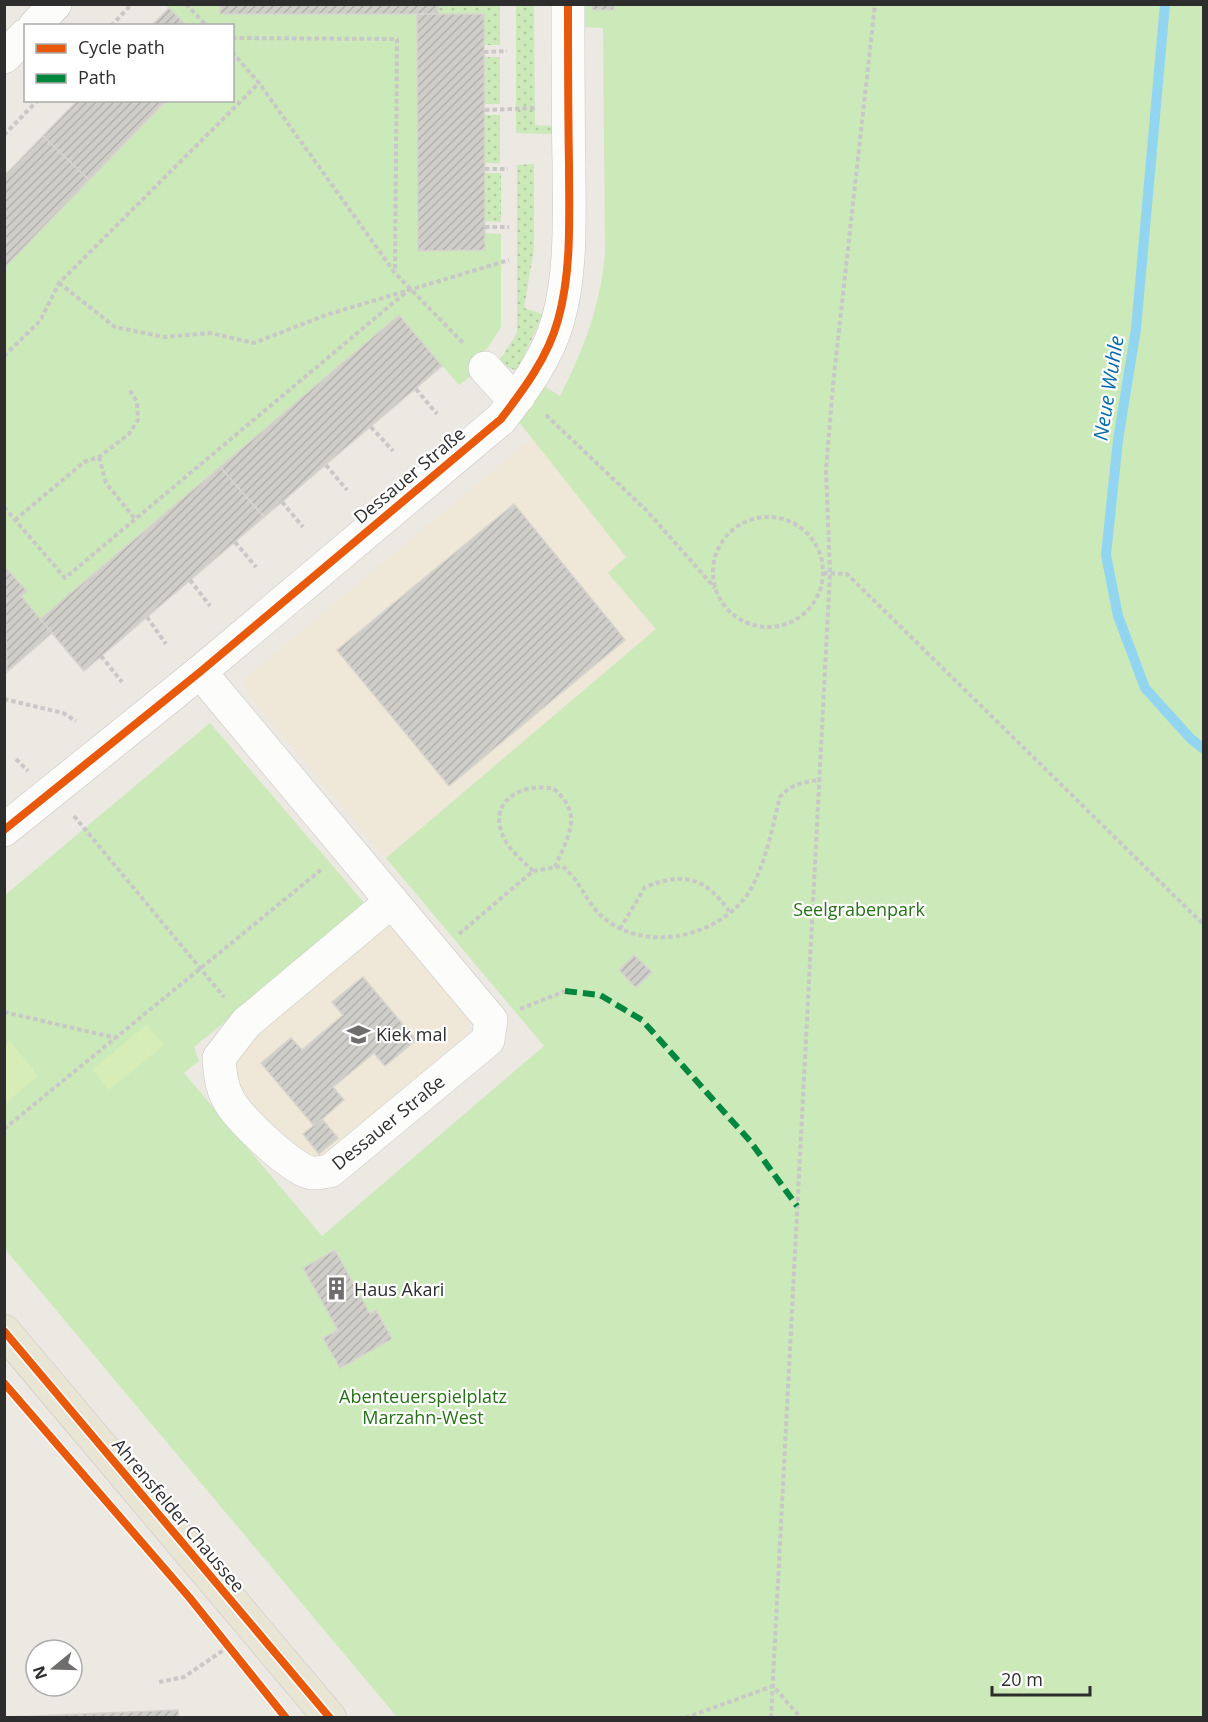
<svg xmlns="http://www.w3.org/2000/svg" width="1208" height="1722" viewBox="0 0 1208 1722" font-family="'Open Sans',sans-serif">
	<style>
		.education { fill: #efe7d7 }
		.grass { fill: url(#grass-dots) }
		.park { fill: #cce9b9 }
		.pitch { fill: #d7edb7 }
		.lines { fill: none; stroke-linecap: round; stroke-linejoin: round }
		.stream { stroke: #92d5f1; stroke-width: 10 }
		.building { fill: url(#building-hatch); stroke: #d7d4ce; stroke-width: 1.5 }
		.minor-casing { stroke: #c5c4c3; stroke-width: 34 }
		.major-casing { stroke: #c6c5c3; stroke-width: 34 }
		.path { stroke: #c8c8c8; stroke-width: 4; stroke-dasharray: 4.5 3; stroke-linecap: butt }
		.minor { stroke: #fcfcfb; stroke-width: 33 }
		.major { stroke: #e9e5d4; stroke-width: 33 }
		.quiet { stroke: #00873e; stroke-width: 6; stroke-dasharray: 12 6; stroke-linecap: butt }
		.cycleway-casing { stroke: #fff; stroke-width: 11 }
		.cycleway { stroke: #e8590c; stroke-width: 8 }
		.labels { text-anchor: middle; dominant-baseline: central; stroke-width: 4.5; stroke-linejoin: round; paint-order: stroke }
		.street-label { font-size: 18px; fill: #2d2d2d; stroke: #fff }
		.park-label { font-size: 18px; fill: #257216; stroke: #fff }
		.poi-label { font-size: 18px; fill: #2d2d2d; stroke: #fff; text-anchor: start }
		.water-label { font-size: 20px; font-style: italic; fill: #046bab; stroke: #fff }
	</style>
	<defs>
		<pattern id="grass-dots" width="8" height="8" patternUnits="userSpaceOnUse" patternTransform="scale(1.5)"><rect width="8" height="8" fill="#cce9b9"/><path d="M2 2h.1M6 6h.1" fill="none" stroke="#b0c89f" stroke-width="1.8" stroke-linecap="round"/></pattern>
		<pattern id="building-hatch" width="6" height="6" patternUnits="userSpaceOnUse" patternTransform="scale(1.5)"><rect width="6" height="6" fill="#d0cec9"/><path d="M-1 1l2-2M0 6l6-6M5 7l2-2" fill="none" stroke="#b3b1ad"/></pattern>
	</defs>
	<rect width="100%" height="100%" fill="#ece8e2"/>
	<!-- education -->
	<g class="education">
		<polygon points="532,438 626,557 609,574 656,629 386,858 253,701 243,680"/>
		<polygon points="392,917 467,1012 468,1029 464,1045 321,1158 305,1156 239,1095 234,1050"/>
	</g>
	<!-- grass -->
	<g class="grass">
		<polygon points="438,5 500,5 500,45 484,45 484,14 438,14"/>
		<polygon points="516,5 534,5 535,125 553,126 554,134 516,133"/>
		<rect x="484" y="57" width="16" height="47"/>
		<rect x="485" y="115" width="15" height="48"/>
		<polygon points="534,164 534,249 524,308 543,314 517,371 498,363 517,333 517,165"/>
		<polygon points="485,173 501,173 501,222 485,221"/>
	</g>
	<!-- park -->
	<g class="park">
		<polygon points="165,5 220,5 220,14 417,14 418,250 485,250 485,233 501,234 501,327 469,377 459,385 399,316 40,619 21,596 26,591 5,566 4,268 167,101 232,100 232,26 187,25"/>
		<path d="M583,5H1203V1717H397L5,1249L4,896L210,723L367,906L194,1047L199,1061L184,1073L322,1236L544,1046L386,858L656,629L608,573L626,557L519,422L544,386L560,396C584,349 601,305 605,252L603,28L583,27Z"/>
	</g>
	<!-- pitch -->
	<g class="pitch">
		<polygon points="147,1024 164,1045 109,1090 92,1070"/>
		<polygon points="10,1041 38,1076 5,1104 5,1045"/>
	</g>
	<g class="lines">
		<!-- stream -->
		<polyline class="stream" points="1165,4 1136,329 1118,440 1106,555 1118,616 1145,688 1191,739 1204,749"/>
	</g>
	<!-- building -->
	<g class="building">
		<rect x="220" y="4" width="218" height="10"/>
		<polygon points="592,4 614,4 614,10 593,10"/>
		<polygon points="169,8 187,26 151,26"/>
		<polygon points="417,14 484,14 485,250 418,251"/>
		<polygon points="78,100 167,100 89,180 43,136"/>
		<polygon points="43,136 89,180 4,268 4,176"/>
		<polygon points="399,315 442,366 264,517 220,467"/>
		<polygon points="220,467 264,517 84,671 40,619"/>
		<polygon points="514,504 625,640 449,786 337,650"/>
		<polygon points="4,566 27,591 21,596 52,633 7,672"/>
		<polygon points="634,955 652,972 636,988 619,970"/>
		<polygon points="363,977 416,1040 385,1066 374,1053 333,1087 344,1100 314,1126 261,1063 291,1038 302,1050 343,1015 332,1002"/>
		<polygon points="322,1119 338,1138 319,1154 303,1134"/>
		<polygon points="335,1250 370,1314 376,1310 392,1339 340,1368 323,1338 338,1330 303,1268"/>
		<polygon points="178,1710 179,1718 7,1718 7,1717"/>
	</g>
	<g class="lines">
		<defs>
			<g id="minor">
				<polyline points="35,26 55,4"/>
				<polyline points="4,57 26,35"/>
				<polyline points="485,368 503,388 519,396"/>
				<path d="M200,672L491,1020L488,1040L330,1171C325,1171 317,1174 312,1173C292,1170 245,1123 233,1107C222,1092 220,1075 219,1058L246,1023L392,901"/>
				<path d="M4,830L200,672L501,419C524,389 548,357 558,320C572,270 569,217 569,165C568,112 568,58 568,4"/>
			</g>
			<polyline id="major" points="4,1331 330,1718"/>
		</defs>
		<!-- minor casing -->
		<use href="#minor" class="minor-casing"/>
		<!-- major casing -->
		<use href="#major" class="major-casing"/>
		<!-- path -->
		<g class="path">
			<polyline points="186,4 207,26"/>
			<polyline points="111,26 132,4"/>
			<polyline points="232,38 397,39 395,272"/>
			<polyline points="232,52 259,83 395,273 465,345"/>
			<polyline points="484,52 507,51"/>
			<polyline points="485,110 537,108"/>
			<polyline points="4,135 38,100"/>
			<polyline points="485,169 508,169"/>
			<polyline points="485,227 509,227"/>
			<polyline points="59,283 115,327 164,337 210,333 254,343 326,315 509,260"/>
			<polyline points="4,356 40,321 59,283 259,83"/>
			<polyline points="416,389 437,414"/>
			<polyline points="546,415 647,511 715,588"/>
			<polyline points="371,427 393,451"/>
			<polyline points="99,457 106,483 135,519"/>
			<polyline points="326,465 347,490"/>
			<polyline points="282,502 303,527"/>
			<polyline points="4,507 65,578 411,288"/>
			<circle cx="768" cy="572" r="55"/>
			<polyline points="15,520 84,462 99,457 129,434 138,420 137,402 129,389"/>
			<polyline points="235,542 256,567"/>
			<polyline points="823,573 847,574 1204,925"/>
			<polyline points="190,580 210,606"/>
			<polyline points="147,617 166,644"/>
			<polyline points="101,656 122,682"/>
			<polyline points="4,699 63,713 76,721"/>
			<polyline points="16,759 28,771"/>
			<polyline points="74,816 224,997"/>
			<path d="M533,871C523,861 509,850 503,836C487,800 524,782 554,789C584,815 568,836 555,867"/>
			<path d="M620,929L645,887C684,872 705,877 729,911"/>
			<path d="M459,934L533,871L562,866C584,883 585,907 612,924C654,951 721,935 749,892C766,864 772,828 780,797C791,784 804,782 820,780"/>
			<polyline points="520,1009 565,991"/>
			<polyline points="4,1012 116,1038"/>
			<polyline points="4,1129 322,869"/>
			<polyline points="159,1682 184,1677 228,1647"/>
			<polyline points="685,1718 773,1686 801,1718"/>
			<polyline points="771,1718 830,573 826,470 833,385 875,4"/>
		</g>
		<!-- minor -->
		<use href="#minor" class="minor"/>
		<!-- major -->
		<use href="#major" class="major"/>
		<!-- quiet -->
		<polyline class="quiet" points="565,991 600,995 642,1020 750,1141 797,1206"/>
		<defs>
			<g id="cycleway">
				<path d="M4,830L200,672L501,419C524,389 548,357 558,320C572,270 569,217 569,165C568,112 568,58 568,4"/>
				<polyline points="4,1331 330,1718"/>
				<polyline points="4,1383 189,1597 286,1718"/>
			</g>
		</defs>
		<!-- cycleway casing -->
		<use href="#cycleway" class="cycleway-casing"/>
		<!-- cycleway -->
		<use href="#cycleway" class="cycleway"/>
	</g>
	<!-- icons -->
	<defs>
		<symbol id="school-bare" viewBox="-9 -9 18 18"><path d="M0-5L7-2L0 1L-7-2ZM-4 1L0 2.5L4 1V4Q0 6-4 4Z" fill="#706e6c" stroke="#fff" stroke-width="2.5" paint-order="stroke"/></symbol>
		<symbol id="building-bare" viewBox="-9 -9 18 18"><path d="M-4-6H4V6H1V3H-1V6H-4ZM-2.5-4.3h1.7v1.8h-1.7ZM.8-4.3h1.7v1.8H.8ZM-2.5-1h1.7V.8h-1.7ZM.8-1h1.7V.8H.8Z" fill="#706e6c" stroke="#fff" stroke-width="2.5" paint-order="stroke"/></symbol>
	</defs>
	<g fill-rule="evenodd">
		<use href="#school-bare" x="342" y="1018" width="33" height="33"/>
		<use href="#building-bare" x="320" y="1272" width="33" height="33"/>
	</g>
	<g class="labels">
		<!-- street labels -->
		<g class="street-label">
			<text transform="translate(409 475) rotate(-40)">Dessauer Straße</text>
			<text transform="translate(388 1122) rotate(-39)">Dessauer Straße</text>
			<text transform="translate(179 1515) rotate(50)">Ahrensfelder Chaussee</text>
		</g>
		<!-- park labels -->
		<g class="park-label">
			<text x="859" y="909">Seelgrabenpark</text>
			<text x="423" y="1396">Abenteuerspielplatz<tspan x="423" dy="21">Marzahn-West</tspan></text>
		</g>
		<!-- poi labels -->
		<g class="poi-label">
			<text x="376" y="1034">Kiek mal</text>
			<text x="354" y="1289">Haus Akari</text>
		</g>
		<!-- water labels -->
		<g class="water-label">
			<text transform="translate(1108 388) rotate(-81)">Neue Wuhle</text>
		</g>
	</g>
	<!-- border -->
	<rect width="1208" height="1722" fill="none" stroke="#2d2d2d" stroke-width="12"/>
	<!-- legend -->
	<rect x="24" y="24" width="210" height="78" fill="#ffffff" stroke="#ababab" stroke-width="1.5"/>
	<rect x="36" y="44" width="30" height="9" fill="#e8590c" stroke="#ababab" stroke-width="1.5"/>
	<text x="78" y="54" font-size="18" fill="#2d2d2d">Cycle path</text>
	<rect x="36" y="74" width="30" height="9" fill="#00873e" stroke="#ababab" stroke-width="1.5"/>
	<text x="78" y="84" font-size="18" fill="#2d2d2d">Path</text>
	<!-- north arrow -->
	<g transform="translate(54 1668) rotate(251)"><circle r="28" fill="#ffffff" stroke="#ababab" stroke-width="1.5"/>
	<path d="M0-4.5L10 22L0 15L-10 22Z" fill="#706e6c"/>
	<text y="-9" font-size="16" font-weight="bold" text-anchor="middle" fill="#2d2d2d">N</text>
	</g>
	<!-- scale -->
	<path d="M992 1686v9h98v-9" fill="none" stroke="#2d2d2d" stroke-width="3"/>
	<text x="1001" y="1686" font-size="18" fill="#2d2d2d" stroke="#ffffff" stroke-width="4.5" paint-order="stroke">20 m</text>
</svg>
